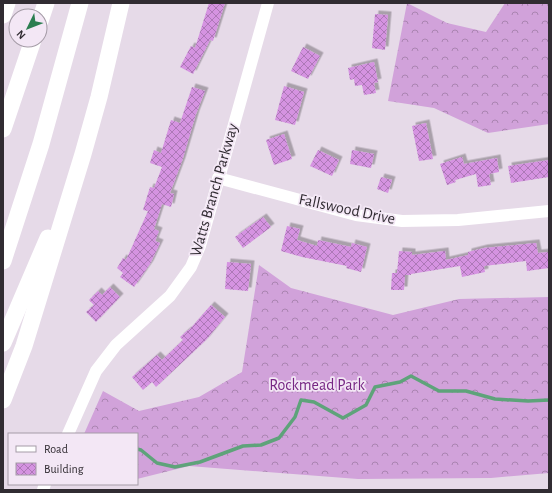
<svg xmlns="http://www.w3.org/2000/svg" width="552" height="493" viewBox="0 0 552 493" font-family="'Alegreya Sans',sans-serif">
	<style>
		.forest { fill: url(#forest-crowns) }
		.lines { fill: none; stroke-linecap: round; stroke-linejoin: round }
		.stream { stroke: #5ea37a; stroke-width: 3.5 }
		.building { fill: url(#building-cross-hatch); filter: url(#shadow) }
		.minor { stroke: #fff; stroke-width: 12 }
		.highway { stroke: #fff; stroke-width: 17 }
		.labels { text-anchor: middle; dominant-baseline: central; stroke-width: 3.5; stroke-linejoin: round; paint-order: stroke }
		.street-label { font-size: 16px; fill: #312c32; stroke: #f3e7f5 }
		.park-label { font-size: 16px; fill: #772884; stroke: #f3e7f5 }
	</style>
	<defs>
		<pattern id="forest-crowns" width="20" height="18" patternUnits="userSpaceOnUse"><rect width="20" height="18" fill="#d1a2da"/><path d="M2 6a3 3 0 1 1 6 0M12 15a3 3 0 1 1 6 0" fill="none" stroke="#aa84b1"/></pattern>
		<pattern id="building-cross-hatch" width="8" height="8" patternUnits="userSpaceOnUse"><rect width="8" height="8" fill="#d593e1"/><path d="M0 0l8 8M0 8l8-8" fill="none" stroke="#ad78b7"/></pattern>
		<filter id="shadow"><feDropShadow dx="3.5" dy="-3.5" stdDeviation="0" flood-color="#0004"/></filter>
	</defs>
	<rect width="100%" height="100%" fill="#e6dae8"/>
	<!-- forest -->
	<g class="forest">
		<polygon points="407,3 447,23 486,32 505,3 549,3 549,124 488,133 434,108 388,101"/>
		<polygon points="259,265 291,288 393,315 459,299 549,297 549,473 491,478 358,479 189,466 137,479 137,434 84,434 103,391 139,411 199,397 242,372"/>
	</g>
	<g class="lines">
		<!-- stream -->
		<polyline class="stream" points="137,449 141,450 157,463 175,467 200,462 243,446 261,445 279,438 295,417 301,400 314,402 343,418 366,405 375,387 400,382 411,376 439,391 466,391 495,399 528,401 549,400"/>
	</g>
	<!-- building -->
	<g class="building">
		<polygon points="209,3 225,3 213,41 210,40 193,74 180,67 191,46 195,48"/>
		<polygon points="375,14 388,15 385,50 372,48"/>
		<polygon points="303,47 320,56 308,79 291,71"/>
		<polygon points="374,62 378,82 374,83 376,93 364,95 362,85 355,86 354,79 350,80 348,68"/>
		<polygon points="284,86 304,92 295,125 275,120"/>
		<polygon points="192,87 205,91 196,114 182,161 170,193 174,194 171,207 162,204 154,229 159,231 155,241 160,243 150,264 134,287 120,277 123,273 117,268 123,258 126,260 148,211 143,210 150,187 154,188 162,167 150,163 154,150 161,153 171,120 180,123"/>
		<polygon points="426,123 433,159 419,161 412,126"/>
		<polygon points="284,134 292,159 274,165 266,140"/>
		<polygon points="318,150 339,160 332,176 310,166"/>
		<polygon points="352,150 374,154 371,168 350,164"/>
		<polygon points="462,157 464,164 497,158 499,172 489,174 491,185 478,187 476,174 455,180 456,182 447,185 440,164"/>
		<polygon points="549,160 549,177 511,183 508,166"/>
		<polygon points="381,177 392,180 388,193 377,189"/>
		<polygon points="263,217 271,227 243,248 235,237"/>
		<polygon points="287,226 300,229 297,240 317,246 318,240 351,247 352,243 367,247 361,272 346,268 347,266 302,257 281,251"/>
		<polygon points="536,243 538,253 549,252 549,268 527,271 526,261 484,266 485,272 462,277 460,266 411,274 411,275 405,275 404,290 391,290 392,273 397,273 399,251 412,252 412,255 445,251 446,260 468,255 468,252 484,248"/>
		<polygon points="227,262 251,264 248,291 225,289"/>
		<polygon points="110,287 120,297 96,322 86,312 94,305 89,300 98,291 102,295"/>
		<polygon points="211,305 225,317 206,340 156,387 152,382 143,390 132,377 157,355 162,360 183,340 180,337 188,330 189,330"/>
	</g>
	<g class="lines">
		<!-- minor -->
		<g class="minor">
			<polyline points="218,178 356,215 402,221 458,220 549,211"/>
			<polyline points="68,434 96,371 116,345 170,296 191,267 200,246 268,3"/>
			<polyline points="43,490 45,484"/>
		</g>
		<!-- highway -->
		<g class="highway">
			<polyline points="3,15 7,3"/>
			<polyline points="40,21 46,3"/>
			<polyline points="3,129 33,40"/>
			<polyline points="3,261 41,144 80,3"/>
			<polyline points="3,343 48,238"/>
			<polyline points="3,400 24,346 83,154 99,97 121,3"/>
		</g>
	</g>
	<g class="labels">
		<!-- street labels -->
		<g class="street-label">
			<text transform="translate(214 190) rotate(-74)">Watts Branch Parkway</text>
			<text transform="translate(347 209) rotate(12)">Fallswood Drive</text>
		</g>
		<!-- park labels -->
		<g class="park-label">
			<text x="317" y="385">Rockmead Park</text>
		</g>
	</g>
	<!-- border -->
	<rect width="552" height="493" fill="none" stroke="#312c32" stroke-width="8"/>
	<!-- legend -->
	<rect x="8" y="433" width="130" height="52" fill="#f3e7f5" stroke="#a59ca7"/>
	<rect x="16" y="446" width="20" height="6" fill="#ffffff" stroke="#a59ca7"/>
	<text x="44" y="453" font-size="12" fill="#312c32">Road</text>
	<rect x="16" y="463" width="20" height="12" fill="url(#building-cross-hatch)" stroke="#a59ca7"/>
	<text x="44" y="473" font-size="12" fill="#312c32">Building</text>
	<!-- north arrow -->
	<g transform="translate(28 28) rotate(227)"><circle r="19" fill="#f3e7f5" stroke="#a59ca7"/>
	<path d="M0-3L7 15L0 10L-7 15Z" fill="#2b7e50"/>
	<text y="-6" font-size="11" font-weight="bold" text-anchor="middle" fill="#312c32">N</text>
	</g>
</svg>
